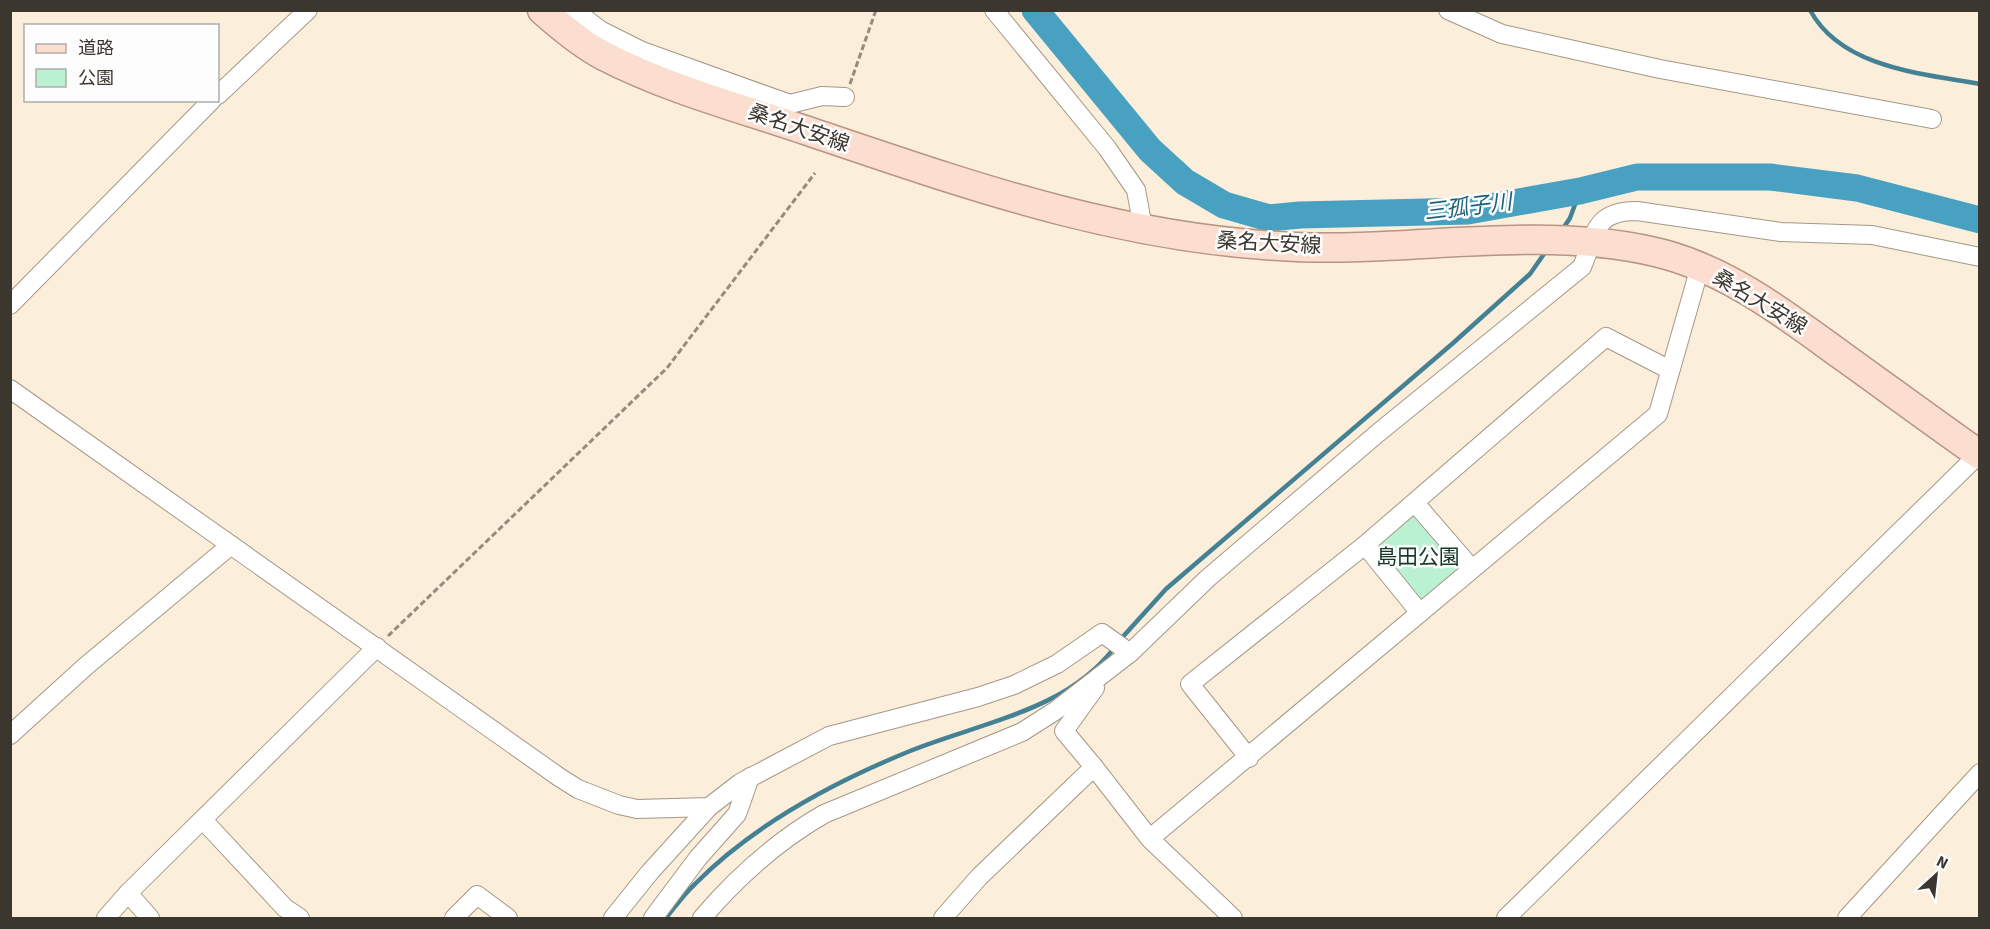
<svg xmlns="http://www.w3.org/2000/svg" width="1990" height="929" viewBox="0 0 1990 929" font-family="'Source Sans 3','Noto Sans JP',sans-serif">
	<style>
		.green { fill: #bbf1d3 }
		.lines { fill: none; stroke-linecap: round; stroke-linejoin: round }
		.stream { stroke: #448195; stroke-width: 4.5 }
		.river { stroke: #48a1c1; stroke-width: 27 }
		.minor-casing { stroke: #a49886; stroke-width: 20 }
		.primary-casing { stroke: #b69582; stroke-width: 31 }
		.path { stroke: #958c7f; stroke-width: 3; stroke-dasharray: 6 3; stroke-linecap: butt }
		.minor { stroke: #fff; stroke-width: 18 }
		.primary { stroke: #fbdecf; stroke-width: 28 }
		.labels { text-anchor: middle; dominant-baseline: central; stroke-width: 5; stroke-linejoin: round; paint-order: stroke }
		.street-label { font-size: 21px; fill: #3b362e; stroke: #fdfdfd }
		.park-label { font-size: 21px; fill: #153726; stroke: #fdfdfd }
		.water-label { font-size: 22px; font-style: italic; fill: #1a6077; stroke: #fdfdfd }
	</style>
	<rect width="100%" height="100%" fill="#fbeedb"/>
	<!-- green -->
	<polygon class="green" points="1413,508 1466,569 1421,607 1370,544"/>
	<g class="lines">
		<!-- stream -->
		<g class="stream">
			<path d="M1810,10C1841,68 1923,74 1980,84"/>
			<polyline points="1562,230 1570,218 1580,191"/>
			<polyline points="1119,641 1166,589 1452,344 1530,274 1546,251"/>
			<path d="M666,918C675,907 684,894 695,884C753,825 834,782 910,751C979,723 1066,711 1114,648"/>
		</g>
		<!-- river -->
		<polyline class="river" points="1035,10 1150,150 1185,182 1224,205 1269,218 1300,215 1468,211 1580,191 1637,177 1770,177 1857,188 1980,220"/>
		<defs>
			<g id="minor">
				<polyline points="574,10 600,30 642,51 790,104 822,96 845,97"/>
				<polyline points="994,10 1107,148 1136,190 1141,217 1138,230"/>
				<polyline points="1448,10 1502,34 1660,69 1932,119"/>
				<polyline points="218,95 308,10"/>
				<polyline points="10,305 212,100"/>
				<polyline points="10,389 559,777 578,789 619,805 637,809 709,807 740,783 829,736 978,697 1014,685 1057,664 1102,633 1130,653"/>
				<polyline points="1415,503 1472,569"/>
				<polyline points="1365,545 1420,613"/>
				<polyline points="10,735 86,666 231,545"/>
				<polyline points="1249,758 1190,684 1365,545 1606,337 1670,370"/>
				<polyline points="1094,767 1064,731 1095,688"/>
				<polyline points="203,820 285,908 300,918"/>
				<polyline points="1154,835 1658,414 1700,267"/>
				<polyline points="128,893 150,918"/>
				<polyline points="106,918 128,893 377,647"/>
				<polyline points="454,918 477,895 508,918"/>
				<polyline points="613,918 650,872 709,807"/>
				<polyline points="653,918 698,858 737,814 750,777"/>
				<path d="M702,918C737,877 777,841 824,814L1022,732L1055,711L1130,653L1208,578L1378,433L1582,267C1596,234 1593,211 1637,211L1781,232L1872,235L1980,257"/>
				<polyline points="943,918 979,877 1094,767 1150,839 1233,918"/>
				<polyline points="1506,918 1979,454"/>
				<polyline points="1847,918 1980,773"/>
			</g>
			<path id="primary" d="M542,10C561,27 581,44 604,56C668,89 740,108 808,131C971,186 1122,240 1296,247C1414,252 1553,223 1667,255C1733,274 1787,316 1841,355C1887,388 1933,422 1980,455"/>
		</defs>
		<!-- minor casing -->
		<use href="#minor" class="minor-casing"/>
		<!-- primary casing -->
		<use href="#primary" class="primary-casing"/>
		<!-- path -->
		<g class="path">
			<polyline points="850,84 876,10"/>
			<polyline points="388,636 667,368 815,173"/>
		</g>
		<!-- minor -->
		<use href="#minor" class="minor"/>
		<!-- primary -->
		<use href="#primary" class="primary"/>
	</g>
	<g class="labels">
		<!-- street labels -->
		<g class="street-label">
			<text transform="translate(799 128) rotate(19)">桑名大安線</text>
			<text transform="translate(1269 243) rotate(3)">桑名大安線</text>
			<text transform="translate(1760 302) rotate(31)">桑名大安線</text>
		</g>
		<!-- park labels -->
		<g class="park-label">
			<text x="1418" y="557">島田公園</text>
		</g>
		<!-- water labels -->
		<g class="water-label">
			<text transform="translate(1468 207) rotate(-7)">三孤子川</text>
		</g>
	</g>
	<!-- border -->
	<rect width="1990" height="929" fill="none" stroke="#3b362e" stroke-width="24"/>
	<!-- legend -->
	<rect x="24" y="24" width="195" height="78" fill="#fdfdfd" stroke="#afadaa" stroke-width="1.5"/>
	<rect x="36" y="44" width="30" height="9" fill="#fbdecf" stroke="#afadaa" stroke-width="1.5"/>
	<text x="78" y="54" font-size="18" fill="#3b362e">道路</text>
	<rect x="36" y="69" width="30" height="18" fill="#bbf1d3" stroke="#afadaa" stroke-width="1.5"/>
	<text x="78" y="84" font-size="18" fill="#3b362e">公園</text>
	<!-- north arrow -->
	<g transform="translate(1936 875) rotate(27)" stroke="#fdfdfd" stroke-width="4.5" paint-order="stroke">
	<path d="M0-4.5L10 22L0 15L-10 22Z" fill="#3b362e"/>
	<text y="-9" font-size="16" font-weight="bold" text-anchor="middle" fill="#3b362e">N</text>
	</g>
</svg>
